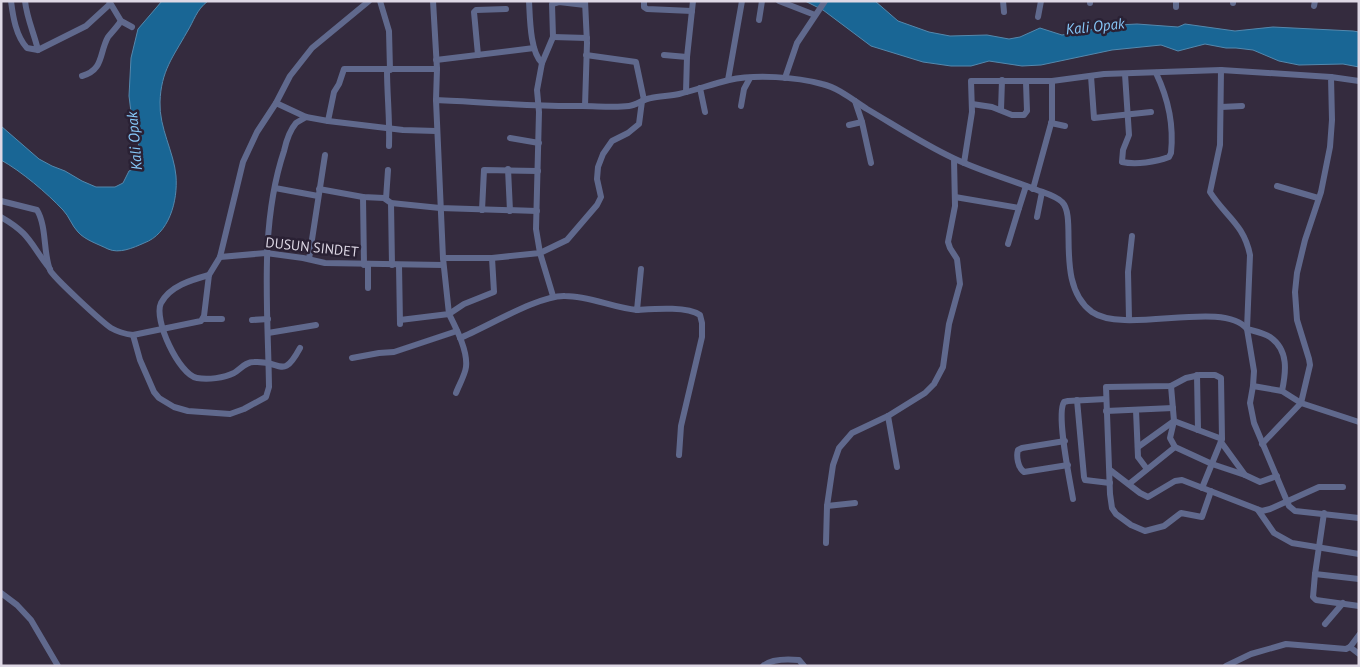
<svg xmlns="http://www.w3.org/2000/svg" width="1360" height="667" viewBox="0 0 1360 667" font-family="'PT Sans',sans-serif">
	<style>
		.water { fill: #196695; stroke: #5488ad }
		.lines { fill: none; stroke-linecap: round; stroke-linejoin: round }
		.minor { stroke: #60698d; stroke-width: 6 }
		.labels { text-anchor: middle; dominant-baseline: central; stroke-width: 5; stroke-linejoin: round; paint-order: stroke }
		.street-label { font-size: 14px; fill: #ded8e5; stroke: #2a2134 }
		.water-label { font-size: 15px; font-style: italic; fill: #87c8f9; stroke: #2a2134 }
	</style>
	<rect width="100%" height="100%" fill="#342b3e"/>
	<!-- water -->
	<g class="water">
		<path d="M162,1H208C196,10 194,21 187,32C173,57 161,71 160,102C159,128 174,152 176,176C178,201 169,234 144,243C133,248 119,254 108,249C98,244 85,240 78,232C72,226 69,216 63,210C47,193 21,171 1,160V126L39,159L52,166L65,171L82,181L96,187H115L123,183L129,171L139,166L142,159L131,112L129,96L131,58L138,29Z"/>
		<polygon points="805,1 875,1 898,21 929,32 950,36 987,35 1009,39 1020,37 1040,28 1062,35 1118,25 1137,24 1178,27 1185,24 1235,31 1273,27 1353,31 1359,32 1359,67 1343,64 1299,65 1279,61 1253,50 1236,48 1226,48 1205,44 1178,51 1161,45 1112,50 1041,65 1022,66 989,61 971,66 951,66 923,62 871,46 823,10"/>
	</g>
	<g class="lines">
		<!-- minor -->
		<g class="minor">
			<path d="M11,1C13,17 16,36 27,48L38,50C34,33 27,19 25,1"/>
			<polyline points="109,1 121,21 132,27"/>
			<polyline points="380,1 389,31 390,70"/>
			<polyline points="433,1 437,69 436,100"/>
			<polyline points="585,1 587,43 585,106"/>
			<polyline points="644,1 644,7 647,9 692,11"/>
			<polyline points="779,1 815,15"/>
			<polyline points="1003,1 1004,12"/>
			<polyline points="1090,1 1090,3"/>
			<polyline points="1176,1 1176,7"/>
			<polyline points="1233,3 1233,1"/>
			<polyline points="1314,6 1315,1"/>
			<polyline points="1038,17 1041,1"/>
			<polyline points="759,20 762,1"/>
			<polyline points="553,37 587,38"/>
			<polyline points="38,50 86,26 110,4"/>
			<polyline points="478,55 474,12 476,10 506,9"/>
			<polyline points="586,55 636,62 644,100"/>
			<polyline points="664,55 687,57"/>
			<polyline points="436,60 534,48"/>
			<polyline points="542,63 553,37 552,4 559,2 585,5"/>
			<path d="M387,70C387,95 390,120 389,146"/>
			<path d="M1221,70L1220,145L1210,192C1225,216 1244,224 1250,255L1247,329C1254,331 1264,333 1270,337C1289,350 1286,372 1282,391"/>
			<path d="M1125,74L1129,135L1123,150L1122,162C1136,165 1156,162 1169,157L1171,153C1174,125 1168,98 1156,73"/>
			<path d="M82,76C104,70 99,53 108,37C112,32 117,27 121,21"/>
			<polyline points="1091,76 1094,118 1151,112"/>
			<polyline points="1331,77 1359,81"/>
			<polyline points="785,78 797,43 825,1"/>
			<polyline points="728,80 742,1"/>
			<polyline points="700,88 705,112"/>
			<polyline points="686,92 687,57 693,1"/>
			<polyline points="855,101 862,122 871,163"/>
			<polyline points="276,103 306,117 328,121 403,130 436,131"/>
			<polyline points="972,104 992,107 1012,115 1024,115 1027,111 1026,82"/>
			<polyline points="741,106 744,89 750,78"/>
			<polyline points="1221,107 1242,106"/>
			<polyline points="1001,110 1002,80"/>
			<polyline points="328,121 334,92 339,84 344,69 437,69"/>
			<polyline points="1051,123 1065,126"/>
			<polyline points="849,125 862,122"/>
			<polyline points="510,138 539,143"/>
			<polyline points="964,163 972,112 971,81 1052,81 1104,74 1221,70 1331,77 1332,120 1330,147 1321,192 1305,240 1297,273 1295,292 1297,320 1309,359 1310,365 1301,403 1262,444"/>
			<polyline points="508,169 510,211"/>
			<polyline points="1277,186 1318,198"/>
			<polyline points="275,188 318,196"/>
			<polyline points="319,189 363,197 384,198 391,203 440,208 537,211"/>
			<polyline points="1033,189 1052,120 1052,81"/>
			<polyline points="363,197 364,265"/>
			<polyline points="955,197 1019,208 1026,186"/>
			<polyline points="386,199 388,170"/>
			<path d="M1,201L37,210C47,227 43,252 50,270C53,277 102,322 111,328C118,332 125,334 133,335L201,321L204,316L209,275L220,257L243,162L257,132L276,103L290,76L312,48L369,1"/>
			<polyline points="391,203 392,265"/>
			<polyline points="482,210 484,170 538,171"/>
			<path d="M1,217C31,234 30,244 50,269"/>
			<polyline points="1037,217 1042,192"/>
			<polyline points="1008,244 1019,208"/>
			<polyline points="220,257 266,253 303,258 325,263 443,265"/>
			<polyline points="443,258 492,258"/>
			<polyline points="309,259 325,155"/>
			<polyline points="399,265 400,324"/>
			<path d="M209,275C191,280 170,286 161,303C153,319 179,375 197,378C208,380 224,378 234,373C241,369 245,362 254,362C282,360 282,381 300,348"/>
			<polyline points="368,288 368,265"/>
			<polyline points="553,296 540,253 567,240 597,205 601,197 597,179 598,167 603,154 612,141 628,133 639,124 642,101"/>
			<path d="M637,310C653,309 687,306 700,315L702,323V337L681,426L679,455"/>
			<polyline points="203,319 222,319"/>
			<polyline points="1129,319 1128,272 1132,236"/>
			<polyline points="252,320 268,319"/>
			<path d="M400,320L449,314L443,258L436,100C485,102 533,107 582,106C597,106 614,108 629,106C637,105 643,99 651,98C660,96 670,96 679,94C696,90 712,84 729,80C756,74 796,77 822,84C839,88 853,100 867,109C896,126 923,144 953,158C980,171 1009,179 1037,190C1045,193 1056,196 1062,202C1078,217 1054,284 1092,312C1125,335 1223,299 1247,329L1254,371L1253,386L1250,403L1254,423L1289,506L1295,511L1359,518"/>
			<polyline points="268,333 316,325"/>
			<path d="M133,335L140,360L154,392L159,398L174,407L188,411L230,414L244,409L266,397L269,387C268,309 259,226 284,151C286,142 290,130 296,123C299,121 303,119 306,117"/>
			<path d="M460,338C487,327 539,295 565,296C590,296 613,308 637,310L641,269"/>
			<polyline points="352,358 379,353 394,352 457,331"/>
			<polyline points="1197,375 1198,430"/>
			<polyline points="1171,386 1174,421 1170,438 1175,447 1212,464 1245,475"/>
			<polyline points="1253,386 1282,391 1301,403 1359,422"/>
			<path d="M456,393C459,385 465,375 466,367C468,351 456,328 449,314L464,304L494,292L492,258L540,253L536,229L539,112L537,90L542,63C530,52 530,18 529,1"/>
			<polyline points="1077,400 1084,477 1085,480 1110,483"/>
			<polyline points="1136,410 1138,457 1147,469"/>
			<polyline points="1106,411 1173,408"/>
			<polyline points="888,416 897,467"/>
			<polyline points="1174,421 1222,439"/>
			<path d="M1065,441L1022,448L1018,450C1016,456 1018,468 1024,472L1068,465"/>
			<polyline points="1221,442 1245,475 1260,482 1277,476"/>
			<polyline points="1138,447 1174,421"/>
			<polyline points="1110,470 1140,493 1148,497 1175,481 1182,480 1262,511 1270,509 1319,487 1343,487"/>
			<polyline points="1129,484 1175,447"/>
			<polyline points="1202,488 1222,439 1221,378 1215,375 1200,375 1186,378 1171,386 1106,387 1110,494 1112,508 1116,514 1131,525 1145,531 1164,526 1181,513 1202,517 1211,491"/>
			<path d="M1073,499C1070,481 1056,415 1064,402L1068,401L1106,399"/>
			<polyline points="827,506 855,503"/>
			<polyline points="1258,510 1274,533 1292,543 1359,554"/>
			<polyline points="1324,513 1315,574 1313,597 1316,600 1359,606"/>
			<polyline points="826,543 827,506 833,465 839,448 852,433 888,416 925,393 934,384 943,367 949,324 960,284 957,259 950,248 948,242 955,206 954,159"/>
			<polyline points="1315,574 1359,579"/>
			<polyline points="1,593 17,605 31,620 58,666"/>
			<polyline points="1325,624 1343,603"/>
			<polyline points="1350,647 1359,654"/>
			<path d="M763,666C771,659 788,659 799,660L804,666"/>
			<polyline points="1226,666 1251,654 1286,644 1346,649 1350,647 1359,635"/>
		</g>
	</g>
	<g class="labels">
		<!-- street labels -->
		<g class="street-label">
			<text transform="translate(312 247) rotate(6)">DUSUN SINDET</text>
		</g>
		<!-- water labels -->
		<g class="water-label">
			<text transform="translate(1095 26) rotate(-6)">Kali Opak</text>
			<text transform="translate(134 141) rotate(-95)">Kali Opak</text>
		</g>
	</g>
	<!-- border -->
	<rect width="1360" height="667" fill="none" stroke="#ded8e5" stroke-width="5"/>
</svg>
